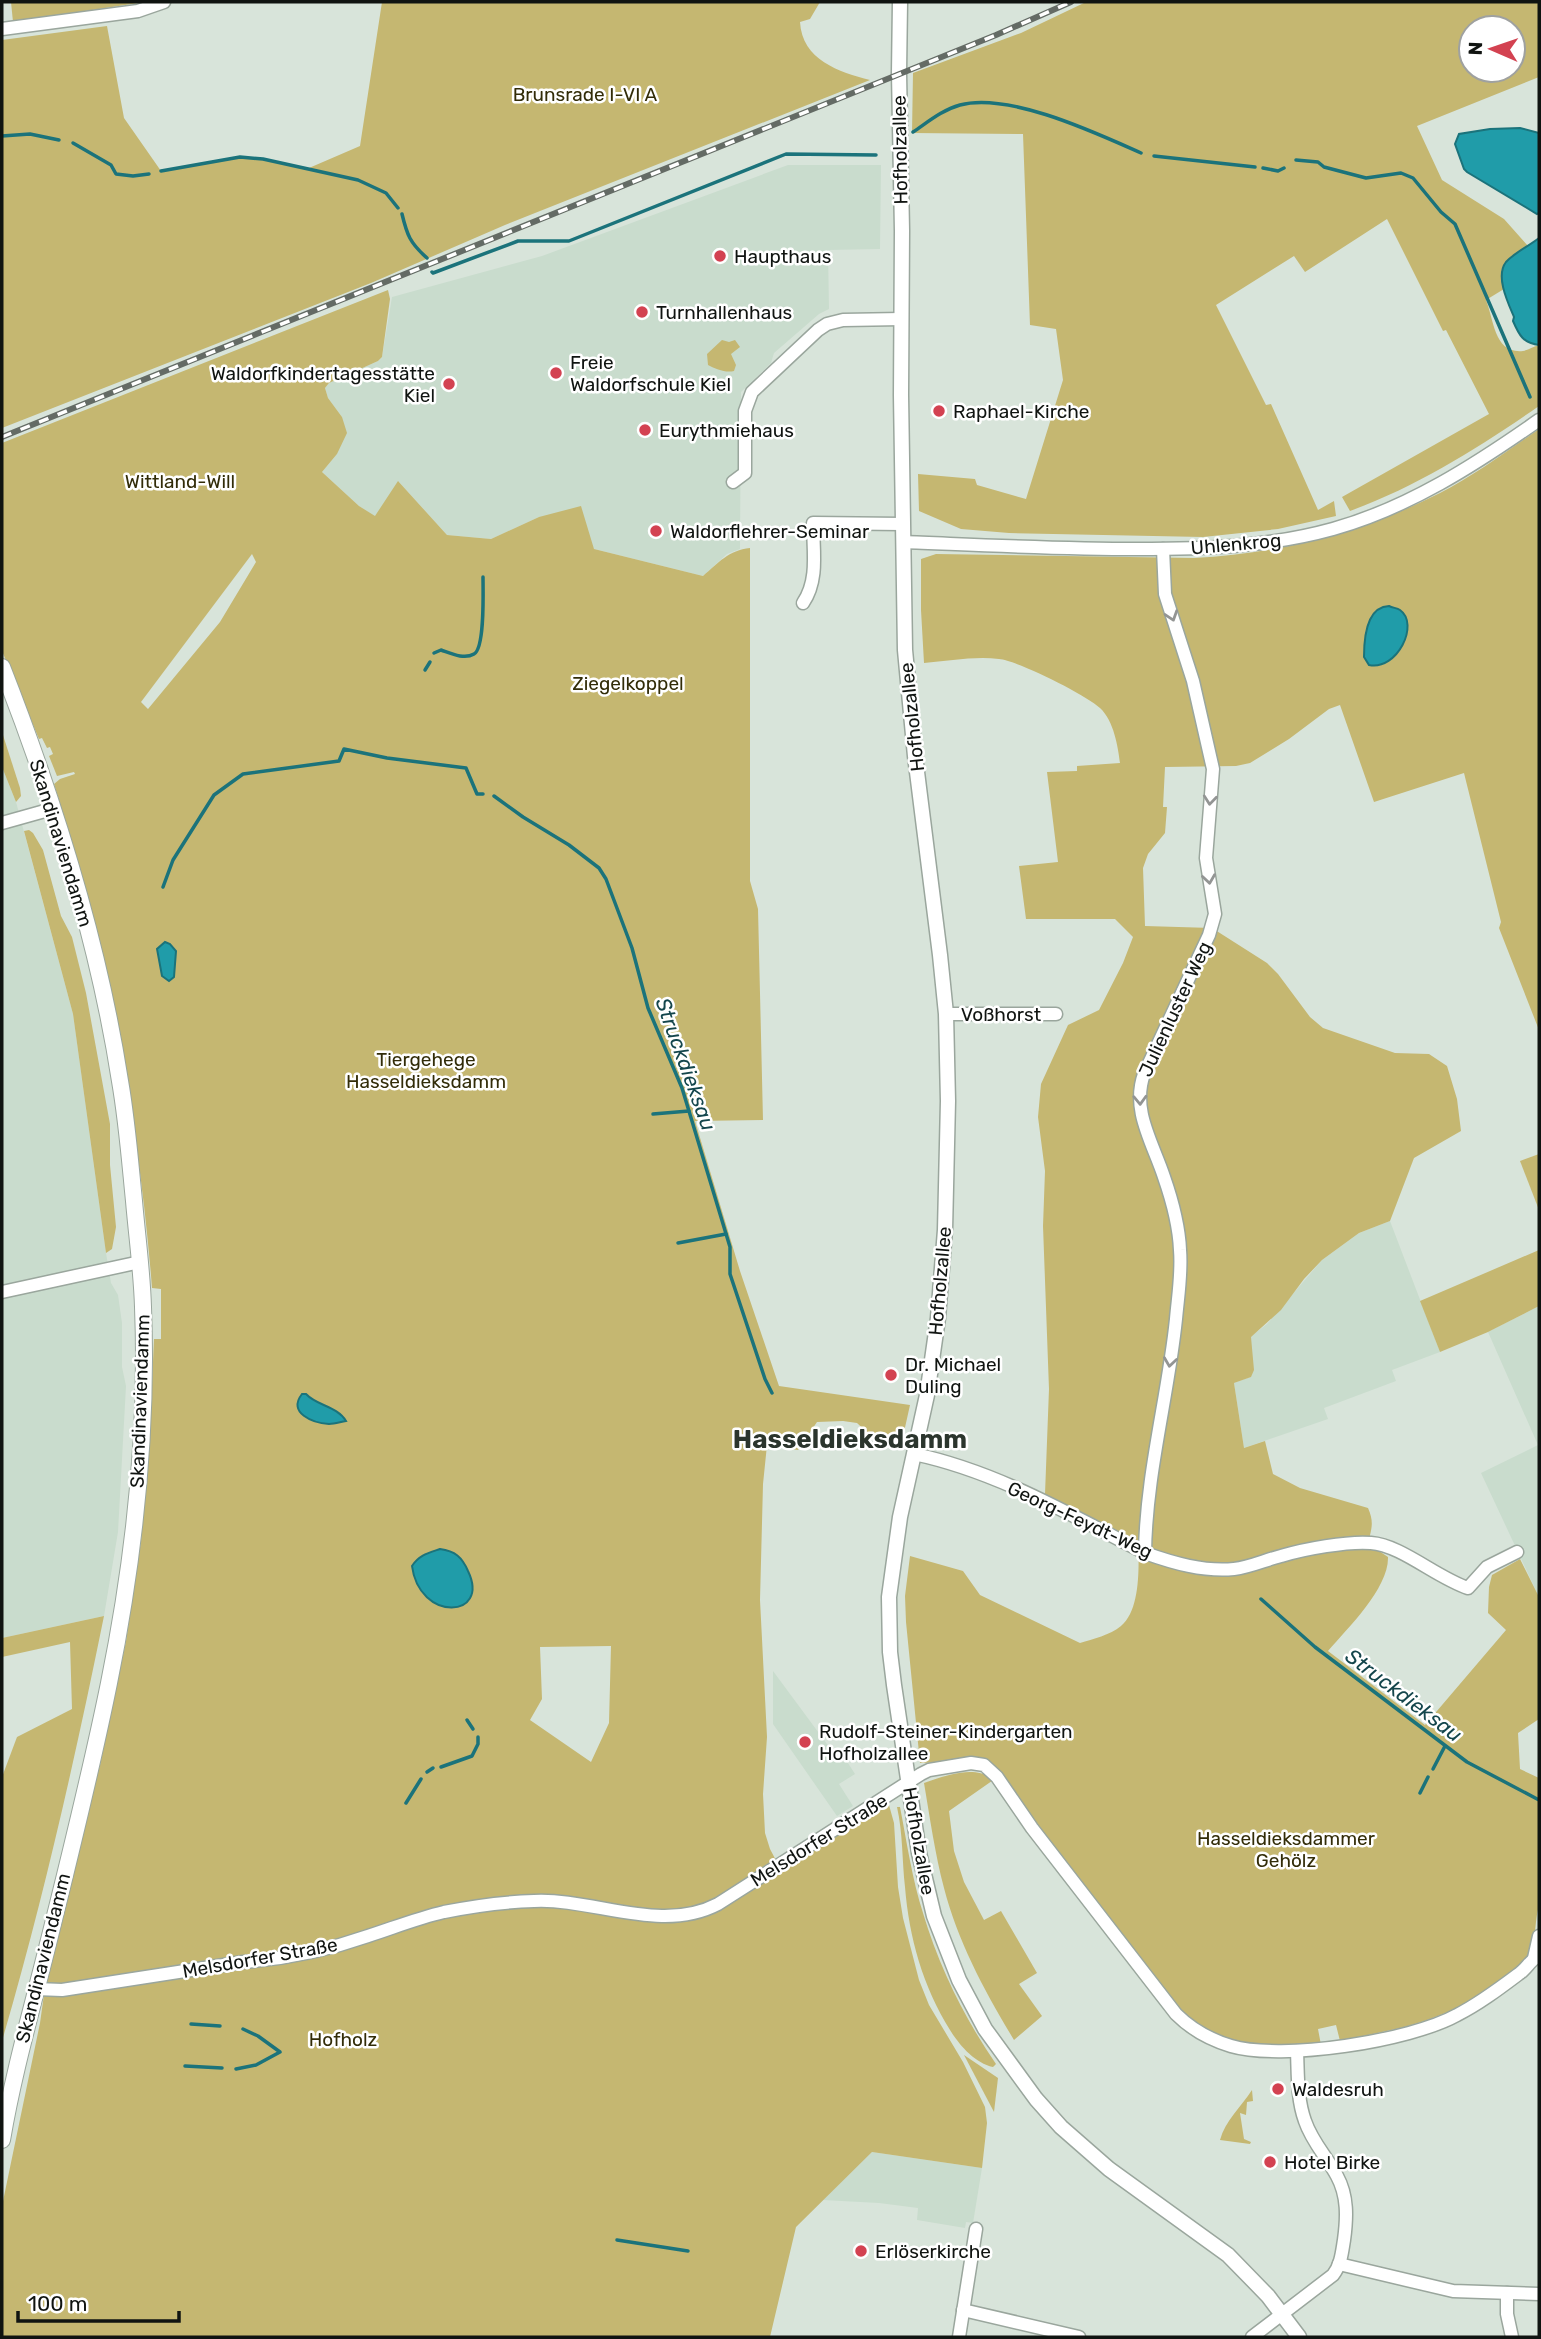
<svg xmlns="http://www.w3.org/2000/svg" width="1541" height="2339" viewBox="0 0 1541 2339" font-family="Rubik,sans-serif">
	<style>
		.built { fill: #c9dccd }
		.green { fill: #c5b771; fill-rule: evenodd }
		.water { fill: #209ca9; stroke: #1b737b; stroke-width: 2 }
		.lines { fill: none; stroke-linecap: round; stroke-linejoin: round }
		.stream { stroke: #1b737b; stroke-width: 3.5 }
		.minor-casing { stroke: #9aa69d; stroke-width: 15 }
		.tertiary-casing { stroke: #9aa69d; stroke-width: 17 }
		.secondary-casing { stroke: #9aa69d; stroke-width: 18 }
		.minor { stroke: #fff; stroke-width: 12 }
		.tertiary { stroke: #fff; stroke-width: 14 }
		.secondary { stroke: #fff; stroke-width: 16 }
		.rail-casing { stroke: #646b65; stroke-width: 6 }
		.rail { stroke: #fff; stroke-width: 3.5; stroke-dasharray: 10; stroke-linecap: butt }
		.oneway { stroke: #939594 }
		.poi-dot { fill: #d34251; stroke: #fff; stroke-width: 2.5 }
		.labels { text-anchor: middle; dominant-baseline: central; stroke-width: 5; stroke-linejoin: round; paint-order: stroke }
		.park-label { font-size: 19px; fill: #322c08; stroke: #fff }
		.street-label { font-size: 19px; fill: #101411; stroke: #fff }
		.poi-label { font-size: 19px; fill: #101411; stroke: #fff; text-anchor: start }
		.water-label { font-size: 21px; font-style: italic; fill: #14464c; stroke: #fff }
		.district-label { font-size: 26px; font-weight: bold; fill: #2b352d; stroke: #fff }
	</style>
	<rect width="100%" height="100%" fill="#d8e4da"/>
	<!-- built -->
	<g class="built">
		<polygon points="788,165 881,165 880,249 828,250 829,309 819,314 774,353 771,363 741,392 740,549 727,554 703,576 594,549 539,517 491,539 447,535 399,482 375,517 359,506 322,472 337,454 342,417 328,398 325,388 329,383 378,361 382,357 392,297 542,256"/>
		<polygon points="2,767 16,802 73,1014 106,1253 111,1283 118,1295 122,1323 122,1367 126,1386 118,1532 104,1616 2,1638"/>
		<polygon points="1390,1221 1440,1352 1392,1370 1396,1381 1324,1408 1328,1419 1244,1448 1234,1383 1250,1377 1253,1370 1250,1337 1267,1324 1322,1260 1359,1233"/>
		<polygon points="1539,1306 1539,1597 1481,1473 1538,1445 1488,1332"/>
		<polygon points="773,1671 841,1763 846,1760 855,1774 839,1784 853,1806 837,1816 773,1724"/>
		<polygon points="872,2152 982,2168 973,2223 966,2222 965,2228 917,2220 918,2208 879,2203 823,2200"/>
	</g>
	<!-- green -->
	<g class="green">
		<polygon points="11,2 145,2 13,22"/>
		<path d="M382,2H820L810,19L800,22C802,60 839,72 870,80L505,225L371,283L2,428V40L107,26L124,118L161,171L240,157L263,159L309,168L360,146Z"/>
		<path d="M1086,2H1539V77L1417,126L1442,180L1504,219L1528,246C1508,261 1501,262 1504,289L1486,300C1494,320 1494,354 1523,351C1529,350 1534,346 1539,345V406C1480,447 1418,486 1350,511L1342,497L1489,414L1446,330L1443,331L1387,219L1305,272L1294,256L1216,305L1266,405L1271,404L1318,510L1334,501L1336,516L1278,529L1203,537L1009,533L961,529L919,511L918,474L975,479L977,485L1026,499L1063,380L1056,329L1030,325L1023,134L912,133L913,73L1021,33ZM1471,28H1513V70H1471Z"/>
		<path d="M388,290L390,299L382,357L378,361L329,383L325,388L328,398L342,417L347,433L337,454L322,472L359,506L375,516L398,481L447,535L491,539L539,517L581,506L594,549L703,576C718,563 729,550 750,548V881L758,909L763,1120L695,1121L740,1271L779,1386L910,1405L902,1441L871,1436L857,1423L843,1421L817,1422L798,1450L767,1445L763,1484L760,1600L767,1737L763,1794L765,1833L770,1849L780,1868L869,1813L889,1805L894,1823L898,1887L903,1918L919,1980L929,2005L963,2062L985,2107L987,2123L982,2168L872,2152L796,2227L770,2337H2V2206L40,2023L50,1952L100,1765L126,1641L141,1541L149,1454L154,1339H161V1289L152,1288C139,1118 105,947 54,784L60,779L75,774L74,772L57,776L49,756L53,754L50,747L47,748L42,738L39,739L2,651V443ZM252,554L256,562L220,622L148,709L141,702ZM611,1646L609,1723L591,1762L530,1720L542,1699L540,1647Z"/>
		<path d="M722,340L729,342L735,340L740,347L731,354L736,365L734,371C725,373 716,369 708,365L707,354Z"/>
		<path d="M1539,429V1030L1499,928L1501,922L1464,773L1374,802L1340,705L1329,709L1289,739L1250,763L1236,766L1165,767L1163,807H1167L1165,833L1148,854L1143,868L1145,926L1212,928L1267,963L1278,974L1310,1017L1323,1028L1395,1053L1429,1054L1447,1066L1457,1099L1461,1131L1414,1158L1390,1221L1359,1233L1322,1260L1304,1279L1281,1310L1251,1337L1254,1370L1251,1377L1234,1383L1244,1448L1265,1441L1273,1474L1300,1488L1368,1508C1376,1526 1369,1531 1368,1549L1379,1551L1388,1557C1389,1588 1348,1628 1328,1651L1425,1725L1506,1630L1488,1613L1489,1587L1492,1575L1520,1559L1539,1597V1719L1518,1733L1520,1769L1539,1778V1906C1534,1922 1537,1944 1527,1958C1506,1988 1452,2012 1418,2023C1393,2031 1365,2035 1340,2041L1336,2025L1318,2029L1321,2045C1273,2051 1214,2045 1179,2009L999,1776L949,1811L954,1851L964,1882L984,1920L1001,1911L1037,1973L1019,1984L1042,2016L1014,2040C985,1992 958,1942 944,1888C935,1854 930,1818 924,1783C938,1778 955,1772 970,1772C981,1771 985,1777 998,1776L972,1761L920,1763L906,1622L905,1596L910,1556L963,1571L980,1595L1080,1643C1093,1639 1110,1635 1121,1626C1141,1610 1139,1564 1138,1541L1045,1494L1049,1389L1043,1226L1045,1171L1038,1117L1041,1084L1068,1025L1099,1010L1123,963L1133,937L1115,919H1026L1019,866L1058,862L1047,772L1077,771V766L1120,763C1118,747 1114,721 1100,708C1086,695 1019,661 999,659C975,656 948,661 924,663L921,610V559L936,554L1194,558C1280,554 1363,532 1440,493C1475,475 1507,451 1539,429Z"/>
		<polygon points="2,732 20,788 21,796 16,802 2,767"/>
		<polygon points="29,830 33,833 43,850 61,916 72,937 86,993 110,1124 110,1165 116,1227 112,1249 106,1253 73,1014 24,831"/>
		<polygon points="1539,1154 1539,1210 1520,1161"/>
		<polygon points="1539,1250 1539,1306 1488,1332 1440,1352 1420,1301"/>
		<path d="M104,1616C75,1759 43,1901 2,2041V1777L17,1737L72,1709L70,1642L2,1657V1638Z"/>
		<path d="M897,1807H900C907,1843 912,1879 923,1913C939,1967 965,2019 996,2064L993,2067C975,2063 960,2046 950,2030C923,1987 909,1937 905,1887C902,1860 903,1834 897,1807Z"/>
		<polygon points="964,2055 998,2078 994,2112"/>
		<path d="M1252,2090L1253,2101L1247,2102L1246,2115L1240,2113L1244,2139L1251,2142L1250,2144L1220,2140C1225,2121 1241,2107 1252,2090Z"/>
	</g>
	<!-- water -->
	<g class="water">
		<polygon points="1520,128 1539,133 1539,213 1537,214 1467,172 1464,169 1455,144 1459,134 1490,129"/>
		<path d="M1539,238V345C1523,343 1519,335 1513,321L1514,317C1508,303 1495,276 1506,262C1514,253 1529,246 1539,238Z"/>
		<path d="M1389,606C1393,608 1397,608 1400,610C1420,624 1397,671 1369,665L1364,657C1364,638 1366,607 1389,606Z"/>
		<polygon points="165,942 170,944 176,951 174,977 169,981 162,976 157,949"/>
		<path d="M302,1394H306C317,1406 337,1406 346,1421C340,1422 335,1424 329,1424C313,1423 287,1413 302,1394Z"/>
		<path d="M440,1549C455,1551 462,1557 468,1571C491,1619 419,1622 412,1566C419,1555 428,1553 440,1549Z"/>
	</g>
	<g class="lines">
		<!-- stream -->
		<g class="stream">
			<path d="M913,132C928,122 942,110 960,105C1009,92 1096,133 1141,153"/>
			<polyline points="2,136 30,134 59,140"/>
			<polyline points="73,143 111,165 116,174 133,176 149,174"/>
			<polyline points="1154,156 1255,167"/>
			<polyline points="1296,160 1318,162 1324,167 1366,178 1401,173 1413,178 1441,212 1455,224 1530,397"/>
			<polyline points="1263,168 1278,171 1284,168"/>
			<polyline points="161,171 240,157 263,159 358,180 386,193 398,208"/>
			<path d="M402,214C407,235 410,243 427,258"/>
			<polyline points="432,272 433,273 518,241 569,241 786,154 876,155"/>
			<path d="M434,653L441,650C450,653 464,660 474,654C485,648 483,591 483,577"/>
			<polyline points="425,670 430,662"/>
			<polyline points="494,796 523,817 569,845 599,868 606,879 632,948 648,1008 682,1088 730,1247 730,1274 765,1379 772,1393"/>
			<polyline points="163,887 173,860 214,795 243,774 339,761 344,749 387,758 466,768 477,794 483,794"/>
			<polyline points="653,1114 689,1111"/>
			<polyline points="678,1243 726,1234"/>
			<polyline points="1261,1599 1315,1647 1467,1762 1539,1800"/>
			<polyline points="467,1720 473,1729"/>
			<polyline points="441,1767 472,1756 478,1744 478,1737"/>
			<polyline points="1433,1769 1445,1746"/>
			<polyline points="427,1772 433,1768"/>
			<polyline points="1420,1793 1428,1777"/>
			<polyline points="406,1803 421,1779"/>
			<polyline points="191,2024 220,2026"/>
			<polyline points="185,2066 222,2068"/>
			<polyline points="236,2069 256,2065 280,2052 258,2036 243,2029"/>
			<polyline points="617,2240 688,2251"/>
		</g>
		<defs>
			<g id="minor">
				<polyline points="2,29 138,11 164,2"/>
				<polyline points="733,482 745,473 745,411 752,392 818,330 827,324 843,320 902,319"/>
				<path d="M903,542C981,545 1059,549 1137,549C1204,549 1268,547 1333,529C1408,508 1475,465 1539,420"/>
				<path d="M803,603C819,580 813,550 813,523L902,524"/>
				<polyline points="2,823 52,809"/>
				<polyline points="946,1014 1056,1014"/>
				<polyline points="2,1292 140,1262"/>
				<path d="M914,1454C996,1471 1071,1515 1145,1553C1173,1563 1204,1572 1234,1569C1251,1567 1265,1560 1281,1556C1304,1549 1348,1541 1371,1543C1401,1545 1437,1578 1468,1588L1487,1567L1517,1552"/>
				<path d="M1145,1553C1146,1474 1168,1397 1176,1319C1178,1296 1182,1273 1180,1250C1179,1225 1172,1200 1164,1177C1153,1143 1131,1110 1144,1074L1209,935L1215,914L1206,858L1213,769L1193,681L1165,594L1163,549"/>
				<polyline points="1534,1958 1539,1936"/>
				<path d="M36,1989L62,1990L243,1962C285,1959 328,1950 368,1936C393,1928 418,1918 444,1912C474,1906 504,1902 534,1901C594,1898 661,1934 718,1904L921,1774L929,1770L971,1763L984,1765L997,1777L1032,1828L1176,2014C1191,2029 1211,2040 1231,2046C1282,2061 1410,2041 1457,2015C1479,2004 1500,1988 1520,1973C1527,1968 1531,1959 1539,1956"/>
				<polyline points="1339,2264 1453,2291 1539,2294"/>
				<polyline points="1507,2293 1507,2314 1512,2337"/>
				<polyline points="963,2310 1079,2337"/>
				<polyline points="959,2337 976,2229"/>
				<path d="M1252,2337L1333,2275C1341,2265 1342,2252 1344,2240C1347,2218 1348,2196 1337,2176C1327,2157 1312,2142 1305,2121C1297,2099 1298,2075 1297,2051"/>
			</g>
			<polyline id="tertiary" points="900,2 899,73 902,231 901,395 905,650 915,756 940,955 946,1014 948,1101 945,1230 938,1318 927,1395 900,1517 889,1597 890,1652 894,1685 919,1853 934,1916 959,1980 985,2029 1036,2099 1061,2127 1109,2169 1228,2255 1268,2296 1299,2337"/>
			<path id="secondary" d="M2,667C54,800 98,939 120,1081C127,1121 130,1161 134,1201C137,1236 142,1272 143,1307C148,1432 134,1560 109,1683C91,1772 69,1860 47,1948C31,2012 13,2075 2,2140"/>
		</defs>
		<!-- minor casing -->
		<use href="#minor" class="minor-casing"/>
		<!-- tertiary casing -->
		<use href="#tertiary" class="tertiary-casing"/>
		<!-- secondary casing -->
		<use href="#secondary" class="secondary-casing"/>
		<!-- minor -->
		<use href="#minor" class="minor"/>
		<!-- tertiary -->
		<use href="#tertiary" class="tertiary"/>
		<!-- secondary -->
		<use href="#secondary" class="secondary"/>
		<defs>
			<polyline id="rail" points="2,437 996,35 1071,2"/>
		</defs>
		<!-- rail casing -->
		<use href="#rail" class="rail-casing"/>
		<!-- rail -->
		<use href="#rail" class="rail"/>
	</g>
	<!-- one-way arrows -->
	<defs><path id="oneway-chevron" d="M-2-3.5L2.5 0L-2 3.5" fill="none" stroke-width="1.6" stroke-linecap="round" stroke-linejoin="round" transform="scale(1.75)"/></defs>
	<g class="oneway">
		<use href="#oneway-chevron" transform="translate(1172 616) rotate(72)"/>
		<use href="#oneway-chevron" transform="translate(1210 800) rotate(96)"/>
		<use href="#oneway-chevron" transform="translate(1209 879) rotate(82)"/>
		<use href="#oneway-chevron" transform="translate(1140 1100) rotate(88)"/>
		<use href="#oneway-chevron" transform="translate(1170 1362) rotate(98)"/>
	</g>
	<!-- markers -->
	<g class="poi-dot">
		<circle cx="720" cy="256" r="7"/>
		<circle cx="642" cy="312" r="7"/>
		<circle cx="556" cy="373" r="7"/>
		<circle cx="449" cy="384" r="7"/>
		<circle cx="939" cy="411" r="7"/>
		<circle cx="645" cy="430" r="7"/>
		<circle cx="656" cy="531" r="7"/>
		<circle cx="891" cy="1375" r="7"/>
		<circle cx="805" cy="1742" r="7"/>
		<circle cx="1278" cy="2089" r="7"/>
		<circle cx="1270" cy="2162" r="7"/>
		<circle cx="861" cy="2251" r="7"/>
	</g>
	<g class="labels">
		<!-- park labels -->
		<g class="park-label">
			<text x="585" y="94">Brunsrade I-VI A</text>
			<text x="180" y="481">Wittland-Will</text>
			<text x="628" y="683">Ziegelkoppel</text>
			<text x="426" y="1059">Tiergehege<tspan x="426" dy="22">Hasseldieksdamm</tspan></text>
			<text x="1286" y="1838">Hasseldieksdammer<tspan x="1286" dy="22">Gehölz</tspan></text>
			<text x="343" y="2039">Hofholz</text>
		</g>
		<!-- street labels -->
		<g class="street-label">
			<text transform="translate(900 150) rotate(-91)">Hofholzallee</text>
			<text transform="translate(1236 544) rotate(-5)">Uhlenkrog</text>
			<text transform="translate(912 717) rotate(-96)">Hofholzallee</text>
			<text transform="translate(61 843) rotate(73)">Skandinaviendamm</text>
			<text transform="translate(1175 1009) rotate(-65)">Julienluster Weg</text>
			<text x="1001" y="1014">Voßhorst</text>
			<text transform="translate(940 1281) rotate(-85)">Hofholzallee</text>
			<text transform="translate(140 1401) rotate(-88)">Skandinaviendamm</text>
			<text transform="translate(1080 1520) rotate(25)">Georg-Feydt-Weg</text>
			<text transform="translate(819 1840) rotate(-32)">Melsdorfer Straße</text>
			<text transform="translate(919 1841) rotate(80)">Hofholzallee</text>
			<text transform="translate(43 1958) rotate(-76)">Skandinaviendamm</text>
			<text transform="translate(260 1958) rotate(-10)">Melsdorfer Straße</text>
		</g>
		<!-- poi labels -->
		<g class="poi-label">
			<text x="734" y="256">Haupthaus</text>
			<text x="656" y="312">Turnhallenhaus</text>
			<text x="570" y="362">Freie<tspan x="570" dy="22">Waldorfschule Kiel</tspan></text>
			<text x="435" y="373" text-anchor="end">Waldorfkindertagesstätte<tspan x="435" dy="22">Kiel</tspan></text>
			<text x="953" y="411">Raphael-Kirche</text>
			<text x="659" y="430">Eurythmiehaus</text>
			<text x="670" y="531">Waldorflehrer-Seminar</text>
			<text x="905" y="1364">Dr. Michael<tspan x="905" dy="22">Duling</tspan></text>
			<text x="819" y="1731">Rudolf-Steiner-Kindergarten<tspan x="819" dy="22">Hofholzallee</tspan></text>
			<text x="1292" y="2089">Waldesruh</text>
			<text x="1284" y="2162">Hotel Birke</text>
			<text x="875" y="2251">Erlöserkirche</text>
		</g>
		<!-- water labels -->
		<g class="water-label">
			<text transform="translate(686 1064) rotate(70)">Struckdieksau</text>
			<text transform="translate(1404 1695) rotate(37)">Struckdieksau</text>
		</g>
		<!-- district labels -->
		<g class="district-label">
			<text x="850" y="1439">Hasseldieksdamm</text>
		</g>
	</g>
	<!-- border -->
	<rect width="1541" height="2339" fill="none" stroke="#101411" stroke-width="7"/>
	<!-- north arrow -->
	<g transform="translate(1492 49) rotate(272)"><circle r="33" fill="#ffffff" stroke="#9fa1a0" stroke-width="2"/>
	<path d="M0-5L12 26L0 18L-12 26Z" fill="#d34251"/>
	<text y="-10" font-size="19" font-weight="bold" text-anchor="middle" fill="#101411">N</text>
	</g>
	<!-- scale -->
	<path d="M18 2311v10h161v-10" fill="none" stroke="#101411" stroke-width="3.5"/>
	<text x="28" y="2311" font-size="21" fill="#101411" stroke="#ffffff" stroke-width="5" paint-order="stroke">100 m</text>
</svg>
